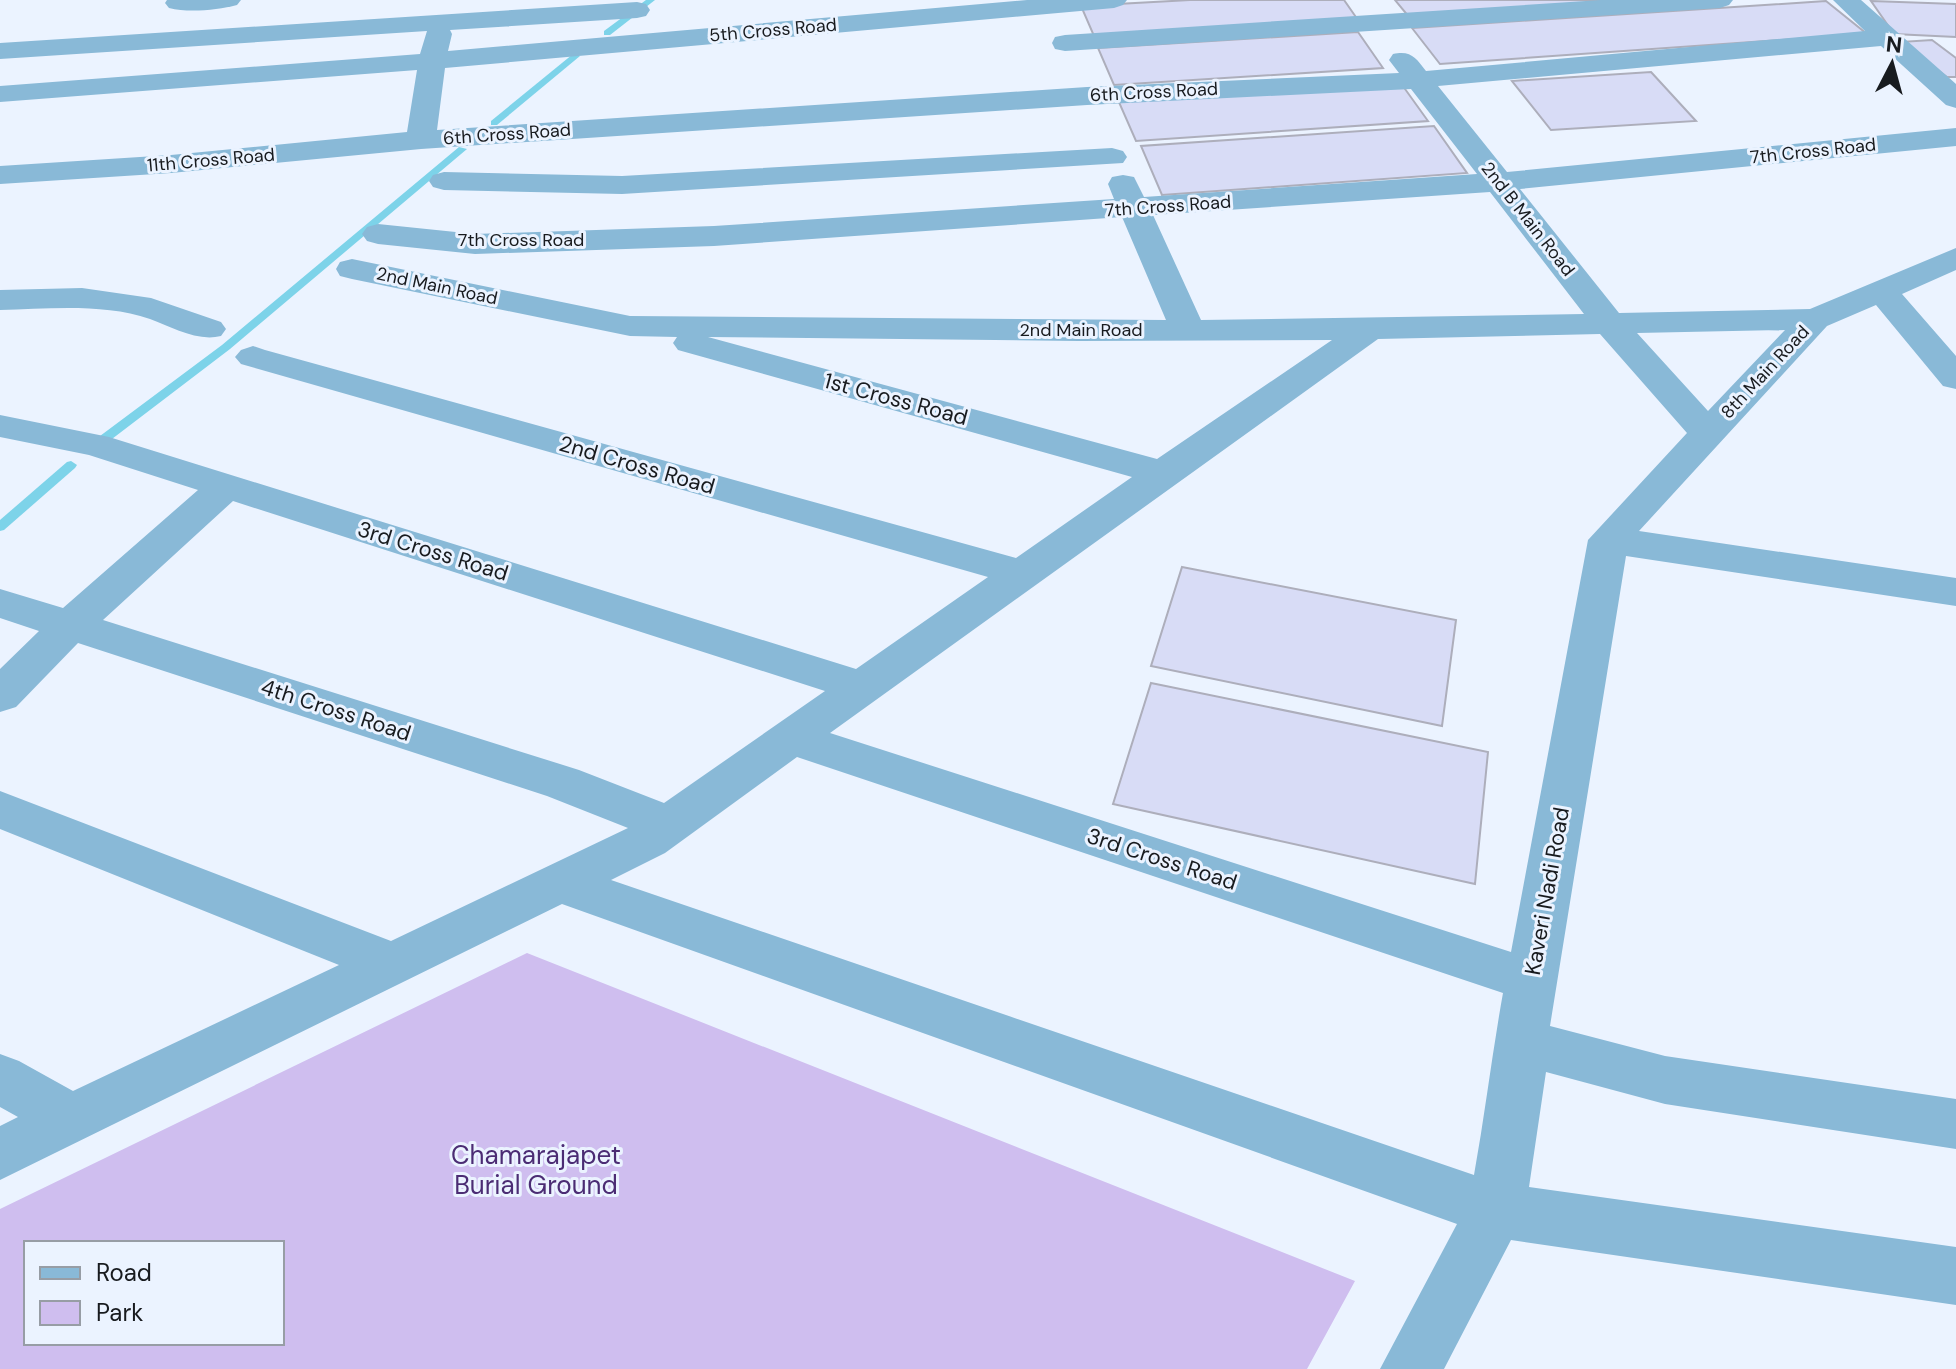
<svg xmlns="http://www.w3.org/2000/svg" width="1956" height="1369" viewBox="0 0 1956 1369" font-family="'DM Sans',sans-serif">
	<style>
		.green { fill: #cfbeef; fill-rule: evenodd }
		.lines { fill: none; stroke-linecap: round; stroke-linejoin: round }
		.stream { fill: #7dd3e9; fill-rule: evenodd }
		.building { fill: #d8dcf6; stroke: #adaebb; stroke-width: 2 }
		.minor { fill: #89b9d7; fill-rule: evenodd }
		.labels { text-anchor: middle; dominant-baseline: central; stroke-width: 6; stroke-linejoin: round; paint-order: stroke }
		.far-street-label { font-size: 18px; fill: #181b1f; stroke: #ebf3ff }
		.street-label { font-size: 22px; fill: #181b1f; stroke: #ebf3ff }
		.near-park-label { font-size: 26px; fill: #4b2c74; stroke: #ebf3ff }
	</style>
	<rect width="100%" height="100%" fill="#ebf3ff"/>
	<!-- green -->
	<path class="green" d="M527,953L1355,1281L1307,1369H0V1209ZM26,1243H282V1343H26Z"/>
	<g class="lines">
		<!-- stream -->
		<g class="stream">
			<polygon points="646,0 655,0 610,35 604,35 604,31"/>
			<polygon points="573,54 580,56 497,125 491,125 491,121"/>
			<polygon points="459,147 467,149 230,349 108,442 100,442 100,436 222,345"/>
			<polygon points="71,461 77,465 75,468 4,530 0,531 0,520 67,462"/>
		</g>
	</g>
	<!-- building -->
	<g class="building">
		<polygon points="1190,0 1344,0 1358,20 1094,36 1081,6"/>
		<polygon points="1395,0 1668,0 1409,17"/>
		<polygon points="1826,1 1867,34 1440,64 1412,28"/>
		<polygon points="1871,1 1956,4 1956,37 1894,34"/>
		<polygon points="1358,32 1383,68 1114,85 1098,48"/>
		<polygon points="1932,40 1956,58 1956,77 1947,77 1900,42"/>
		<polygon points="1651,72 1696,121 1551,130 1512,81"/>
		<polygon points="1400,82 1428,121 1136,141 1118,100"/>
		<polygon points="1434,126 1467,173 1162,195 1141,146"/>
		<polygon points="1182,567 1456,620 1442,726 1151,666"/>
		<polygon points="1151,683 1488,752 1475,884 1113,804"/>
	</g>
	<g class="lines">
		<!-- minor -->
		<g class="minor">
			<path d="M167,0H241L237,5C217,10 189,13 169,8L165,3Z"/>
			<path d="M1027,0H1127L1123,5L1114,8L445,68L437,130L1087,87L1399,73L1389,60L1393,54C1411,50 1416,58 1426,71L1865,31L1833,0H1861L1956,84V108L1946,105L1881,46L1438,86L1507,172L1956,128V146L1520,189L1619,313L1810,309L1956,248V270L1902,294L1956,356V389L1943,386L1876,305L1827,326L1639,531L1956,578V606L1626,556L1550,1026L1665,1056L1956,1099V1149L1665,1104L1546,1072L1529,1187L1956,1247V1305L1511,1240L1444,1369H1380L1457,1224L562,904L0,1180V1126L18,1117L0,1107V1054L19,1061L73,1091L339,965L0,829V791L391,941L628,828L547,796L78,643L16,707L0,712V669L39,631L0,618V589L63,608L198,490L89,455L0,437V415L109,437L856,669L988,577L241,364L235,357L241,350L253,346L265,350L1016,558L1132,477L678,350L673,343L677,337L630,336L352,279L340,276L336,269L340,262L352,259L630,316L1166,320L1122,217L714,246L475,254L378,244L367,241L362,234L367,227L378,224L475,234L714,226L1114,199L1108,184L1112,177L1123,175L1134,177L1144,197L1477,174L1411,89L1087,105L421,149L171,173L0,184V166L171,155L407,132L417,70L0,102V86L420,54L427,31L0,59V43L637,2L646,4L650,10L646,16L637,18L450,30L452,34L448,51ZM1490,192L1584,314L1201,320L1153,215ZM1785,330L1708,411L1637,333ZM1600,334L1687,433L1588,540L1511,952L830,733L1378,339ZM708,337L1079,341L1332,340L1157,459ZM233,501L825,691L664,803L579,770L103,620ZM797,757L1503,993C1492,1054 1485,1114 1474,1175L611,880L665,853Z"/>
			<polygon points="1601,0 1733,0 1729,5 1720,8 1065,51 1055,49 1052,43 1055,37 1065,35"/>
			<polygon points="1112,148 1123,151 1127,157 1123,163 622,194 444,190 433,187 429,181 433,175 444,172 622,176"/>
			<path d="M82,288L151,298L221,322L226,329L221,336C197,342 172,327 150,319C103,303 48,309 0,310V290Z"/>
		</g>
	</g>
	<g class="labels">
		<!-- far-street labels -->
		<g class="far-street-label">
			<text transform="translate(773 30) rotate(-5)">5th Cross Road</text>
			<text transform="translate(1154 92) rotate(-3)">6th Cross Road</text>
			<text transform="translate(507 134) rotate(-4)">6th Cross Road</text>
			<text transform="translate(1813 151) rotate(-6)">7th Cross Road</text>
			<text transform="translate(211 160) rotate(-5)">11th Cross Road</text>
			<text transform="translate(1168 206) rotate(-4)">7th Cross Road</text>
			<text transform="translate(1528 219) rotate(52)">2nd B Main Road</text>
			<text x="521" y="240">7th Cross Road</text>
			<text transform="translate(437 286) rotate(12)">2nd Main Road</text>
			<text x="1081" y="330">2nd Main Road</text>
			<text transform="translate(1765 372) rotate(-47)">8th Main Road</text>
		</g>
		<!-- street labels -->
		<g class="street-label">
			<text transform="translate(896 399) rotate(15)">1st Cross Road</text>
			<text transform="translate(637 465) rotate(16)">2nd Cross Road</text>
			<text transform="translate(433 551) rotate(17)">3rd Cross Road</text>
			<text transform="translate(336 710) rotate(18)">4th Cross Road</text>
			<text transform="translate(1162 859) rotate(18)">3rd Cross Road</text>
			<text transform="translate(1547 891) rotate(-80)">Kaveri Nadi Road</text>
		</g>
		<!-- near-park labels -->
		<g class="near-park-label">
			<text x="536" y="1155">Chamarajapet<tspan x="536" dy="30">Burial Ground</tspan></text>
		</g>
	</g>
	<!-- legend -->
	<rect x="24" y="1241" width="260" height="104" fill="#ebf3ff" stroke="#979da5" stroke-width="2"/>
	<rect x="40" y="1267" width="40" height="12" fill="#89b9d7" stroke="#979da5" stroke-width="2"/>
	<text x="96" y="1281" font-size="24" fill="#181b1f">Road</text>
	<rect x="40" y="1301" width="40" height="24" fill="#cfbeef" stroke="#979da5" stroke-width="2"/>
	<text x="96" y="1321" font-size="24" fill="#181b1f">Park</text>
	<!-- north arrow -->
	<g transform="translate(1892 64) rotate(6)" stroke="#ebf3ff" stroke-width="6" paint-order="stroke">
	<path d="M0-6L14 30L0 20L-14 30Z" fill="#181b1f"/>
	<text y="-12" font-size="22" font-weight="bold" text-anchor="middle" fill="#181b1f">N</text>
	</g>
</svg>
